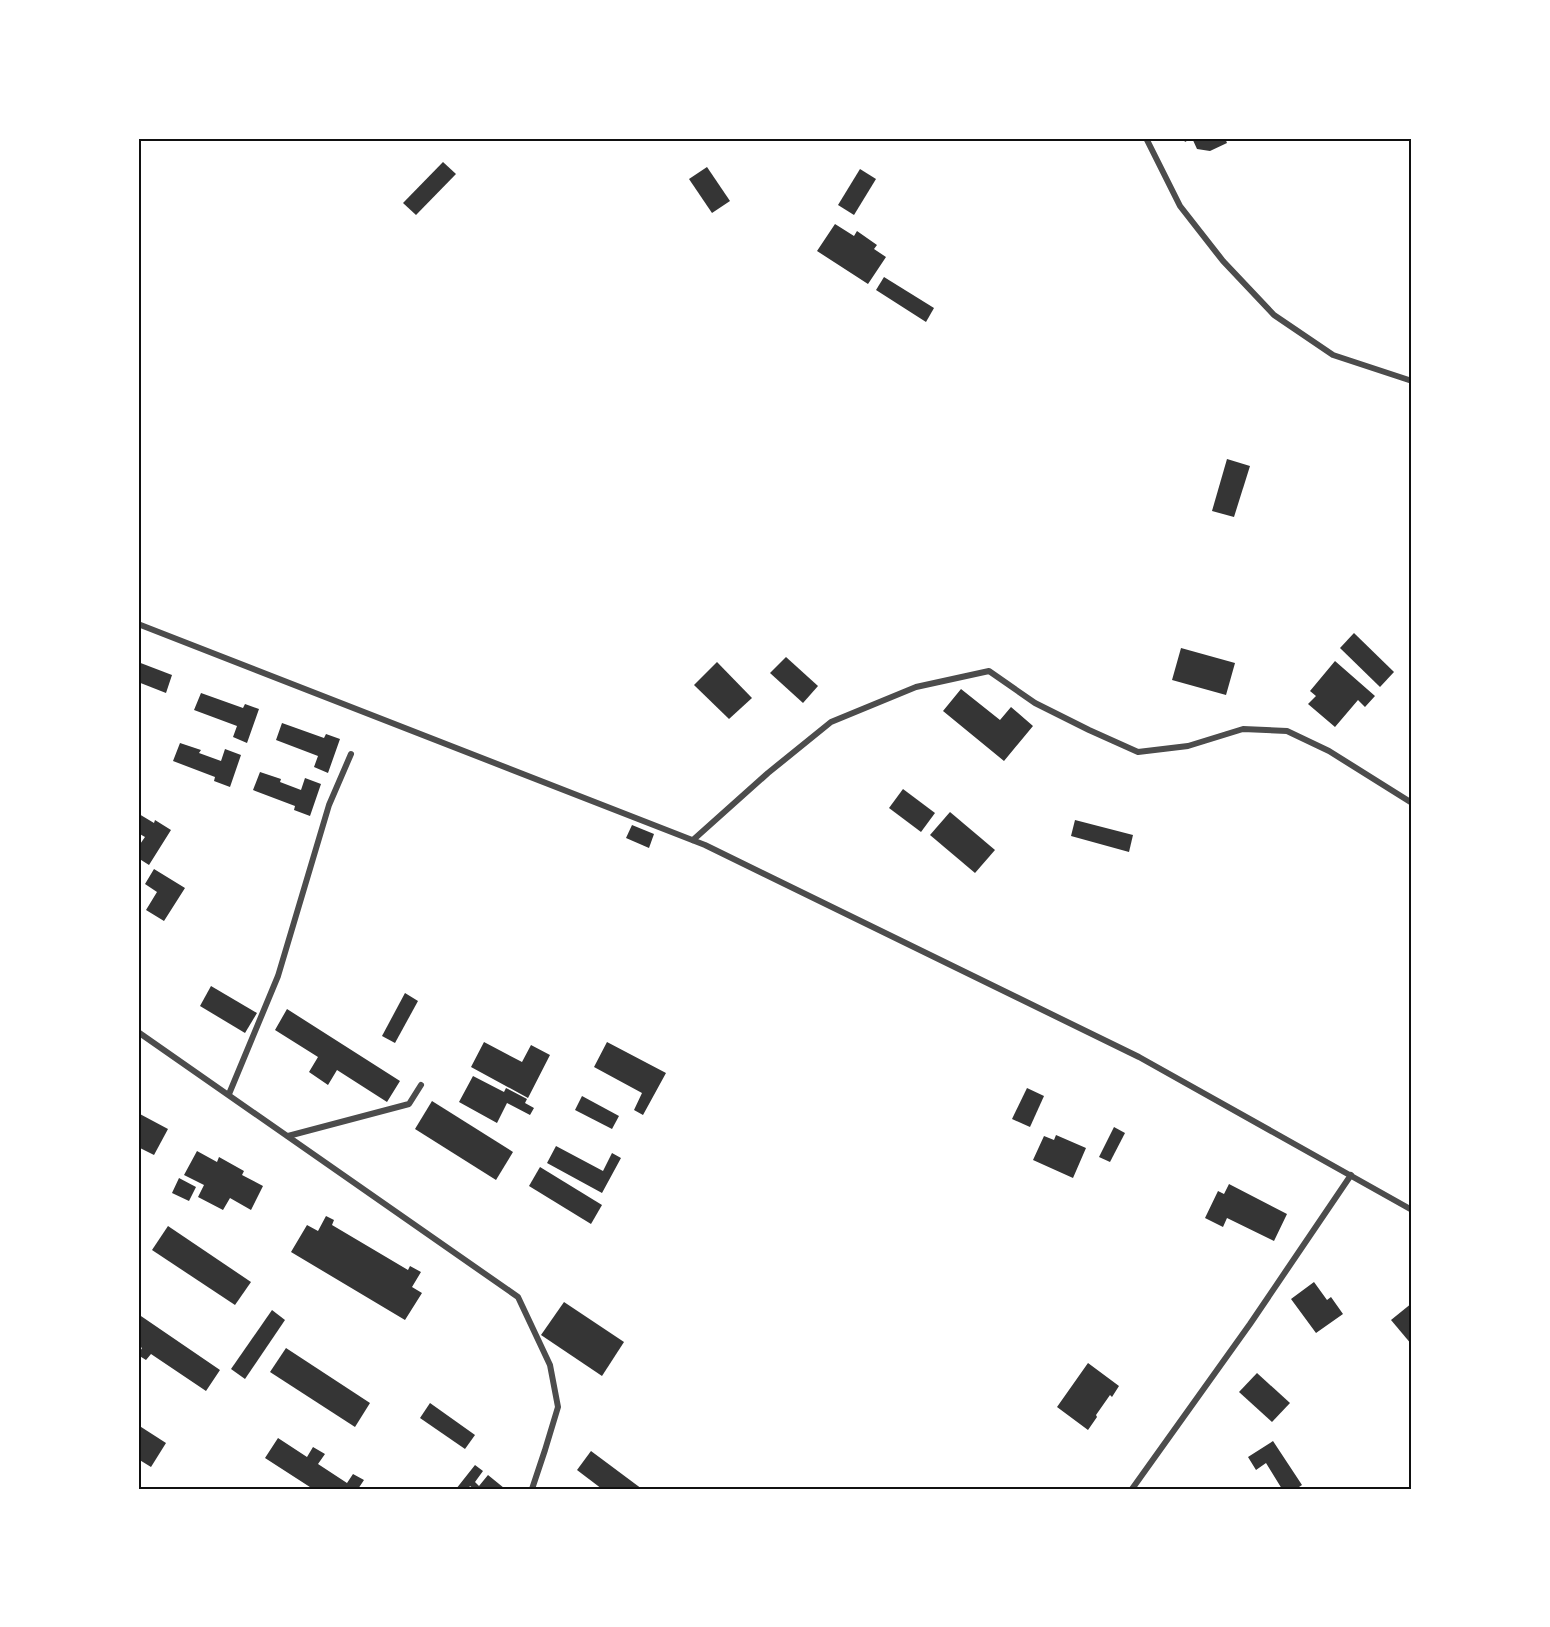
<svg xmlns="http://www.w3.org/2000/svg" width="1550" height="1627" viewBox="0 0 1550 1627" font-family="Lato,sans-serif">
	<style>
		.building { fill: #353535 }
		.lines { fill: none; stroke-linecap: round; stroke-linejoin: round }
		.minor { stroke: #4c4c4c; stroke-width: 6 }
		.neatline { fill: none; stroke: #111; stroke-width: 2 }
	</style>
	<rect width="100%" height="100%" fill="#fff"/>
	<!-- building -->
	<g class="building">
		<polygon points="1183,138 1225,138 1227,143 1210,151 1197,149 1192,138 1185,142"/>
		<polygon points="443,162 456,174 416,215 403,203"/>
		<polygon points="707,167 730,201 712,213 689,179"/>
		<polygon points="860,169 876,179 854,215 838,205"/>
		<polygon points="835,224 854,236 857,231 877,245 874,249 886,257 868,284 817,251"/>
		<polygon points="884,277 934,308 926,322 876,290"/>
		<polygon points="1227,459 1250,466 1234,517 1212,511"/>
		<polygon points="1354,633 1394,672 1380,687 1340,648"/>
		<polygon points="1181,648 1235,663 1226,695 1172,680"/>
		<polygon points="786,657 818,686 803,703 770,673"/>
		<polygon points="1335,661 1375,696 1365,707 1358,700 1335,727 1308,704 1316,696 1310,691"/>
		<polygon points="138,662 172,675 166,693 138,682"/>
		<polygon points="717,662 752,698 729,719 694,685"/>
		<polygon points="961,689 1000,720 1011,707 1033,726 1004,761 943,711"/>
		<polygon points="201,693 243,708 245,704 259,709 247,743 233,737 237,726 194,710"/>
		<polygon points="282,723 324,738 326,734 340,739 328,773 314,767 318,756 276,740"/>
		<polygon points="180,743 201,750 199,753 221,761 225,749 241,755 230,787 214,781 215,777 173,761"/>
		<polygon points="260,772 281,779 280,782 301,790 305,778 321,784 310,816 294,810 295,806 253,790"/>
		<polygon points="903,789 935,813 921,832 889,808"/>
		<polygon points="950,812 995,850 975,873 930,835"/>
		<polygon points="139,814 154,823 155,820 171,830 149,865 138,858 138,847 145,837 138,833 138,816"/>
		<polygon points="1075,820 1133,835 1129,852 1071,836"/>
		<polygon points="632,825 654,834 649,848 626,838"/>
		<polygon points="154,869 185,888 164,921 146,910 157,892 145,884"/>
		<polygon points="211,986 257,1013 245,1033 200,1006"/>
		<polygon points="405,993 418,1001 395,1043 382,1036"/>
		<polygon points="287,1009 400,1081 387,1102 337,1070 328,1085 309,1072 318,1057 275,1030"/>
		<polygon points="484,1042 522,1062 531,1045 550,1055 528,1098 471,1067"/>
		<polygon points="607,1042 666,1073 643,1115 634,1110 642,1093 594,1067"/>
		<polygon points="473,1076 504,1092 506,1088 527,1099 525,1103 534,1108 530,1115 507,1103 497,1123 459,1102"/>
		<polygon points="1027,1088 1044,1096 1030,1127 1012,1119"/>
		<polygon points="582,1096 619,1116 612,1129 575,1110"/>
		<polygon points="432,1101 513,1152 496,1180 415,1129"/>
		<polygon points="138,1113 168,1129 154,1155 138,1147"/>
		<polygon points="1114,1127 1125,1133 1110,1162 1099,1157"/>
		<polygon points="1056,1135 1086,1148 1073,1178 1033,1160 1044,1136 1054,1140"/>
		<polygon points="556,1146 603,1171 612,1153 621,1158 602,1193 547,1163"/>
		<polygon points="197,1151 217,1162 219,1157 244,1171 242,1175 263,1186 251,1210 230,1198 223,1210 198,1197 204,1185 184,1175"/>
		<polygon points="540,1167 602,1205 591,1224 529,1186"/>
		<polygon points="179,1178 196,1187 189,1201 172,1193"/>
		<polygon points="1229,1184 1287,1214 1274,1241 1227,1218 1223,1227 1205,1218 1218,1191 1224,1194"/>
		<polygon points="326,1216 334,1220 332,1225 408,1270 410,1266 421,1272 412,1287 422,1293 405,1320 291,1252 307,1225 318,1231"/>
		<polygon points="168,1226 251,1282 235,1305 152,1250"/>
		<polygon points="1314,1282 1327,1300 1331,1297 1343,1314 1316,1333 1291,1299"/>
		<polygon points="564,1302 624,1342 602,1376 541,1335"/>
		<polygon points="1412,1303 1412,1345 1391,1320"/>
		<polygon points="272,1310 285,1320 245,1379 231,1369"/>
		<polygon points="138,1314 220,1370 206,1391 151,1354 146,1360 138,1355 142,1348 138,1345"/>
		<polygon points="286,1348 370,1403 355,1427 270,1372"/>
		<polygon points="1088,1363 1119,1386 1112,1397 1110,1395 1096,1415 1097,1417 1088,1430 1057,1407"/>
		<polygon points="1257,1373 1290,1403 1272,1422 1239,1392"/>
		<polygon points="430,1403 475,1435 465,1449 420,1418"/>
		<polygon points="138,1425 166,1443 151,1467 138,1459"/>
		<polygon points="278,1438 307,1457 313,1447 325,1454 318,1464 347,1483 353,1474 364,1480 358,1489 313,1489 265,1458"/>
		<polygon points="1273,1441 1302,1485 1296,1489 1282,1489 1266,1463 1256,1470 1248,1457"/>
		<polygon points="591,1451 642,1489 602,1489 577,1470"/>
		<polygon points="475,1465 483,1471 475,1482 479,1486 488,1475 504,1488 503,1489 474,1489 470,1486 468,1489 456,1489"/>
	</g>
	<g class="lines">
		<!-- minor -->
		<g class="minor">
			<polyline points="1146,138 1180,206 1223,261 1274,315 1333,355 1412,381"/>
			<polyline points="138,624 705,845 1139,1057 1412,1210"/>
			<polyline points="693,840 768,773 831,722 916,687 989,671 1035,703 1089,730 1138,752 1188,746 1243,729 1287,731 1329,751 1412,803"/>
			<polyline points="138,1032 518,1297 550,1365 558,1407 545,1450 532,1489"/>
			<polyline points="229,1094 278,976 329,805 351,754"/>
			<polyline points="288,1136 409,1104 421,1085"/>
			<polyline points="1132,1489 1250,1324 1351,1175"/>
		</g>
	</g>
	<!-- border -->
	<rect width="1550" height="1627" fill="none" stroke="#ffffff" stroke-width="279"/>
	<rect x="140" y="140" width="1270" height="1348" class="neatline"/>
</svg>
